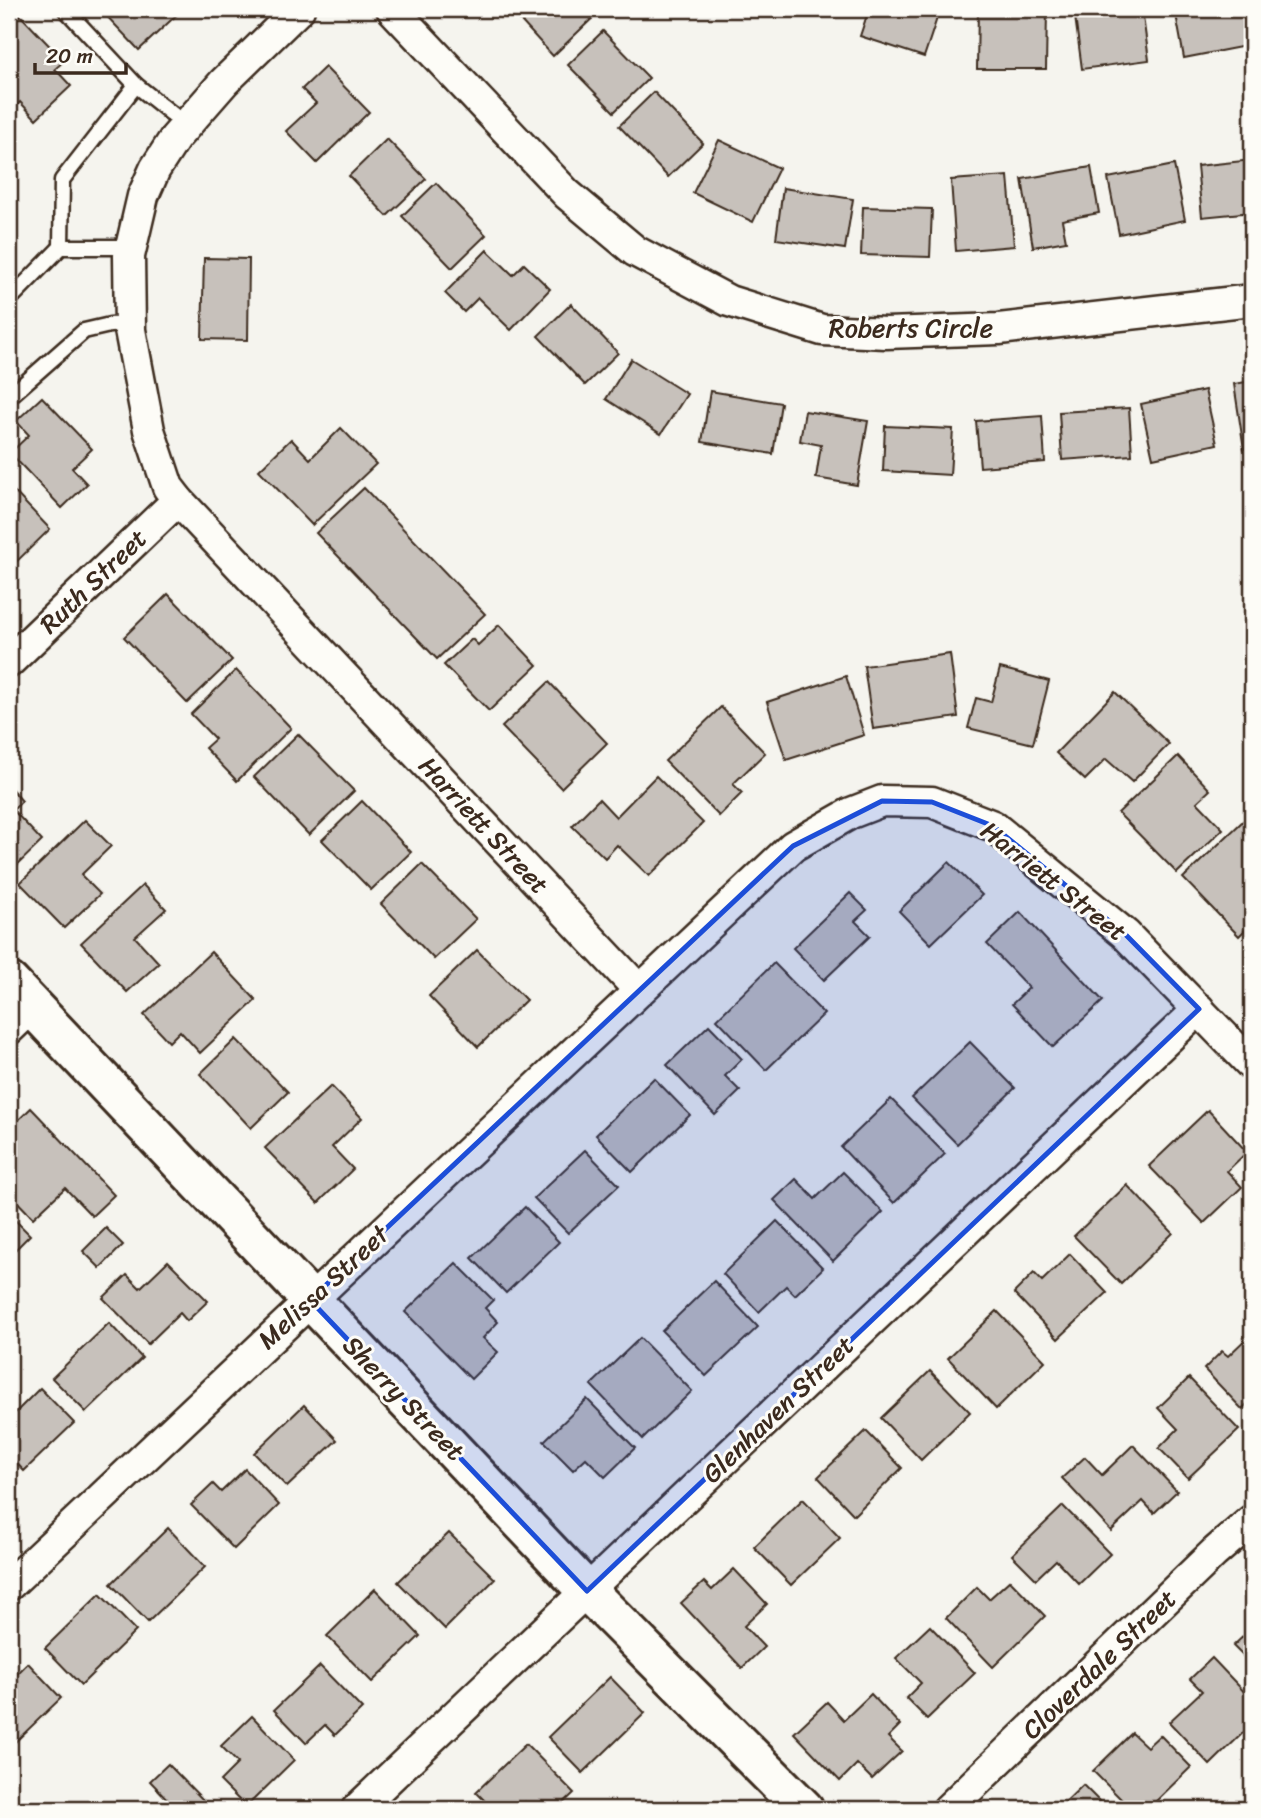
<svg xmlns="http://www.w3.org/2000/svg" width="1261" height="1818" viewBox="0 0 1261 1818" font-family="Sriracha,sans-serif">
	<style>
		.building { fill: #c7c1bb; stroke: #3b2a1e; stroke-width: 2 }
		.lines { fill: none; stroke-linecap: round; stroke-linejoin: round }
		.lane-casing { stroke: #3b2a1e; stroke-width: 19 }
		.street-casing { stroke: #3b2a1e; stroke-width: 35 }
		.secondary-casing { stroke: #3b2a1e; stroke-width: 44 }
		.lane { stroke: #fdfcf7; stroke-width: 14 }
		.street { stroke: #fdfcf7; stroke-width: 30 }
		.secondary { stroke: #fdfcf7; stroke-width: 38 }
		.marked { fill: #1d4ed8; fill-opacity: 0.2; stroke: #1d4ed8; stroke-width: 5; stroke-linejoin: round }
		.labels { text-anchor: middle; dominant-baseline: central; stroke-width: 6; stroke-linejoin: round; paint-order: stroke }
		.street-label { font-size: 26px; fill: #3b2a1e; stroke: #fdfcf7 }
	</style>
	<rect width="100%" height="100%" fill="#f5f4ee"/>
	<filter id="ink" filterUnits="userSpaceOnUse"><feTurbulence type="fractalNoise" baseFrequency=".0143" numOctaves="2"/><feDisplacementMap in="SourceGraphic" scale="14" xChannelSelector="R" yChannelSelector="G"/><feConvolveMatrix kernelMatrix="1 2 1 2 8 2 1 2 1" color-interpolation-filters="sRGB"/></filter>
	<g filter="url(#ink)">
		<!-- building -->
		<g class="building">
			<polygon points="100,9 183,9 139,50"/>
			<polygon points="510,9 600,9 601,10 553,56"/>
			<polygon points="869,9 940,9 924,57 860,36"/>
			<polygon points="978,9 1047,9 1046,69 977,69"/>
			<polygon points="1074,9 1142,9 1149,60 1082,69"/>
			<polygon points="1175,9 1244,9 1251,45 1184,58"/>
			<polygon points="20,15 64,61 55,69 71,86 36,119 20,102 9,113 9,20 12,23"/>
			<polygon points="603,31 649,78 614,112 568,65"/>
			<polygon points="325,67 369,112 317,163 286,131 316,103 302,89"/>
			<polygon points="654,92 703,143 668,177 619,126"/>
			<polygon points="9,126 18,136 9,145"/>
			<polygon points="387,139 426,179 387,216 349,176"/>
			<polygon points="719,140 779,168 753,222 693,193"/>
			<polygon points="1252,160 1252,212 1202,217 1197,166"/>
			<polygon points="1174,165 1185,220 1119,234 1108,178"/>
			<polygon points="1091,167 1099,213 1062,220 1066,241 1033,247 1022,179"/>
			<polygon points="1008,176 1014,246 956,251 951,180"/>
			<polygon points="436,183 486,235 452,268 402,216"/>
			<polygon points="783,188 853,199 845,249 776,239"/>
			<polygon points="863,207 932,209 930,257 861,255"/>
			<polygon points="487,250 513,275 524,264 550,289 511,330 478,298 464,312 445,293"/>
			<polygon points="204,258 249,259 248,340 202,339"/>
			<polygon points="571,304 618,353 585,385 538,336"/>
			<polygon points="631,359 687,394 661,434 606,399"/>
			<polygon points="1252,381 1252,448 1244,449 1234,384"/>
			<polygon points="1205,390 1217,444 1153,458 1141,404"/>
			<polygon points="710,391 781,403 773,454 702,442"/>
			<polygon points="42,397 92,449 72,468 87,484 62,508 10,453 29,435 16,421"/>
			<polygon points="1129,408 1132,455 1062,460 1059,412"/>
			<polygon points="805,411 868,421 857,485 816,478 821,445 800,441"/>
			<polygon points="1042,416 1045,462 980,467 976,421"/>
			<polygon points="885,426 953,429 950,475 883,471"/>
			<polygon points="341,428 376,464 312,525 259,470 291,439 310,459"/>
			<polygon points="9,486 50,529 9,569"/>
			<polygon points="364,488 485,614 437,659 316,533"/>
			<polygon points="168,594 232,660 187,703 124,637"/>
			<polygon points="499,625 537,665 489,711 444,665 472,639 478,645"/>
			<polygon points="950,654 958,717 873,729 864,666"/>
			<polygon points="1000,668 1049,681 1033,744 968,728 976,698 991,702"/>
			<polygon points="236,670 291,728 237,781 205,748 215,739 191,714"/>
			<polygon points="846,676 864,735 786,760 767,702"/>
			<polygon points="549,682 607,743 561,788 502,727"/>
			<polygon points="1115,692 1169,744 1132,782 1106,759 1085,780 1056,753"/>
			<polygon points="721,707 765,753 733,784 742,793 719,816 665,761"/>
			<polygon points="298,734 354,791 309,835 254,777"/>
			<polygon points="1178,756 1210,790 1197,802 1223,829 1177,873 1118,813"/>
			<polygon points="656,776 703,823 649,876 617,845 605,858 572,826 599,799 616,817"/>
			<polygon points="9,786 22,801 13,810 42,841 9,873"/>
			<polygon points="362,801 411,852 371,890 322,840"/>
			<polygon points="85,820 111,846 81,875 100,894 64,928 20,883"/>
			<polygon points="1243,821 1252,831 1252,923 1239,936 1183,878"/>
			<polygon points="949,862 982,895 931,944 899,911"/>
			<polygon points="422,864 476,919 434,959 381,904"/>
			<polygon points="143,885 166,909 135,937 159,963 127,992 81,943"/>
			<polygon points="850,893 867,910 855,921 870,936 824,980 793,948"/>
			<polygon points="1020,912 1103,1001 1053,1047 1012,1004 1029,988 987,944"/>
			<polygon points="477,950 526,1000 478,1047 429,996"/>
			<polygon points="211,952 256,1000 200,1053 180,1031 169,1042 144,1015"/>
			<polygon points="774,963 824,1014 766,1070 717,1019"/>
			<polygon points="709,1025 742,1059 725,1076 740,1091 715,1115 667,1065"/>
			<polygon points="236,1039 288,1092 251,1128 200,1074"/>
			<polygon points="970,1042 1015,1088 957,1144 912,1098"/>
			<polygon points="654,1078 690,1115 632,1172 596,1135"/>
			<polygon points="331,1086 362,1118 332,1147 353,1169 318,1203 265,1148"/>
			<polygon points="891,1099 945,1154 894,1203 841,1147"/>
			<polygon points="31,1108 114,1195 92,1216 65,1188 33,1218 9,1193 9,1129"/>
			<polygon points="1208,1110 1247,1152 1227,1171 1242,1187 1204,1223 1149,1166"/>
			<polygon points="585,1150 619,1185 568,1233 534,1198"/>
			<polygon points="843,1172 883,1212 833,1261 774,1200 796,1179 815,1199"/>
			<polygon points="1127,1185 1173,1233 1121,1284 1074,1236"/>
			<polygon points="525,1207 559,1242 506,1293 472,1258"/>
			<polygon points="9,1214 30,1235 9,1256"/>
			<polygon points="777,1221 823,1268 795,1295 786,1286 759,1312 723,1274"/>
			<polygon points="106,1228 123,1245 100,1268 83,1251"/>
			<polygon points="1070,1254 1107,1293 1058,1339 1014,1293 1034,1273 1042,1281"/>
			<polygon points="168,1261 208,1301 187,1321 180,1313 148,1344 103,1298 127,1275 140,1288"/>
			<polygon points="456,1263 493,1300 485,1308 498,1322 483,1338 498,1352 471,1379 405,1312"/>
			<polygon points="714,1281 758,1327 706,1376 662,1331"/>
			<polygon points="997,1311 1045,1361 996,1409 948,1358"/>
			<polygon points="109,1323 142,1358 86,1412 52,1378"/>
			<polygon points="1252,1333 1252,1399 1242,1409 1204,1369 1222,1351 1228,1356"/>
			<polygon points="640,1338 692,1391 643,1439 591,1385"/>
			<polygon points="930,1371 970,1412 921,1460 881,1418"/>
			<polygon points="1189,1378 1239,1430 1188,1478 1159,1448 1178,1429 1158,1408"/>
			<polygon points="40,1388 74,1423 24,1471 9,1455 9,1419"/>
			<polygon points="587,1399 635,1448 605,1477 586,1458 573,1470 544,1441"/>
			<polygon points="304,1405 337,1440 287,1487 254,1453"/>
			<polygon points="866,1431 902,1468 854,1515 818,1477"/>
			<polygon points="1133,1445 1177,1491 1154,1513 1143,1501 1111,1531 1062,1478 1085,1457 1102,1475"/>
			<polygon points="245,1469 279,1505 234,1549 191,1505 213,1484 221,1492"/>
			<polygon points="803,1499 840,1538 791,1585 754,1547"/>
			<polygon points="1063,1506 1110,1554 1079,1584 1056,1560 1036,1579 1012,1555"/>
			<polygon points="168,1528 205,1567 148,1622 111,1584"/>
			<polygon points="449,1533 495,1579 445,1629 398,1582"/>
			<polygon points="734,1569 767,1604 744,1626 764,1647 742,1668 681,1603 704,1582 712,1590"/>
			<polygon points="1010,1580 1045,1616 993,1667 946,1618 977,1587 989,1599"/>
			<polygon points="375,1589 420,1636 372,1682 327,1636"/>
			<polygon points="100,1594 136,1631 81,1685 45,1648"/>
			<polygon points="930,1626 975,1673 927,1719 906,1698 921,1683 896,1658"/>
			<polygon points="1252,1628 1252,1663 1251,1664 1233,1646"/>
			<polygon points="1212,1658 1252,1700 1252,1724 1210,1765 1169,1722 1202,1691 1190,1679"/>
			<polygon points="28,1663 61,1698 9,1748 9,1682"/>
			<polygon points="320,1666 362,1709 335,1735 325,1725 306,1743 274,1710"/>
			<polygon points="610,1677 645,1713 583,1773 548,1737"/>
			<polygon points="871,1694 900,1725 888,1737 902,1751 872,1779 857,1764 840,1781 794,1733 827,1702 844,1720"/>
			<polygon points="252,1716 294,1760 246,1807 220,1781 238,1763 221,1746"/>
			<polygon points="1132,1733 1147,1747 1160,1735 1191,1767 1148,1809 1131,1809 1093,1771"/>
			<polygon points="526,1744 574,1793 557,1809 532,1809 525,1802 518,1809 493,1809 476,1792"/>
			<polygon points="168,1764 212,1809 167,1809 172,1804 150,1781"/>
			<polygon points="1083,1785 1107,1809 1058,1809"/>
		</g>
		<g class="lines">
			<defs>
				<g id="lane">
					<polyline points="136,85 186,125"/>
					<polyline points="61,247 62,180 136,85 65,9"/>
					<polyline points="9,300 61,247 131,247"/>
					<polyline points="9,397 84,331 110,325 130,324"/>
				</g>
				<g id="street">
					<polyline points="299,9 224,82 175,138 155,169 143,196 129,256 130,330 149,430 168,487 178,500 639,990"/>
					<polyline points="392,9 567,194 635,251 729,301 822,330 886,333 999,329 1252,300"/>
					<polyline points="9,662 178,500"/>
					<polyline points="9,1029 32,1007"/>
					<polyline points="9,1585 793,846 851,813 882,801 932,802 993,826 1125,934 1252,1065"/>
					<polyline points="357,1809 1199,1009"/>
					<polyline points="948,1809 1214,1553 1252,1520"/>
				</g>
				<polyline id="secondary" points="9,982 587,1591 804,1809"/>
			</defs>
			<!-- lane casing -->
			<use href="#lane" class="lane-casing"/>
			<!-- street casing -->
			<use href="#street" class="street-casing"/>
			<!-- secondary casing -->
			<use href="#secondary" class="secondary-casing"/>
			<!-- lane -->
			<use href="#lane" class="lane"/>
			<!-- street -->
			<use href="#street" class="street"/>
			<!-- secondary -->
			<use href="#secondary" class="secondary"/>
		</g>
	</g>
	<!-- marked area -->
	<path class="marked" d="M882,801L932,802L993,826L1125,934L1199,1009L587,1591L310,1300L793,846Z"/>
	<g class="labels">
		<!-- street labels -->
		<g class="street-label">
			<text x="911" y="328">Roberts Circle</text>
			<text transform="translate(93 581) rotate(-44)">Ruth Street</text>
			<text transform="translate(484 825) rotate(47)">Harriett Street</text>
			<text transform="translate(1054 881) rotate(38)">Harriett Street</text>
			<text transform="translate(323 1287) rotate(-43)">Melissa Street</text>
			<text transform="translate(404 1398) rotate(46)">Sherry Street</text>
			<text transform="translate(778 1409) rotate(-44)">Glenhaven Street</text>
			<text transform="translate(1099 1664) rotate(-44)">Cloverdale Street</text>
		</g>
	</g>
	<!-- margin -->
	<rect width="1261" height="1818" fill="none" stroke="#fdfcf7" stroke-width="35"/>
	<rect x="18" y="18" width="1226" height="1783" fill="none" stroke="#3b2a1e" stroke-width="2.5" filter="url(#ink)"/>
	<!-- scale -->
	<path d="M35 63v10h91v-10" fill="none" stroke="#3b2a1e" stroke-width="3.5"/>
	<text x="46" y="63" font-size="21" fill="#3b2a1e" stroke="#fdfcf7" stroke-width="5" paint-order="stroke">20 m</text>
</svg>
